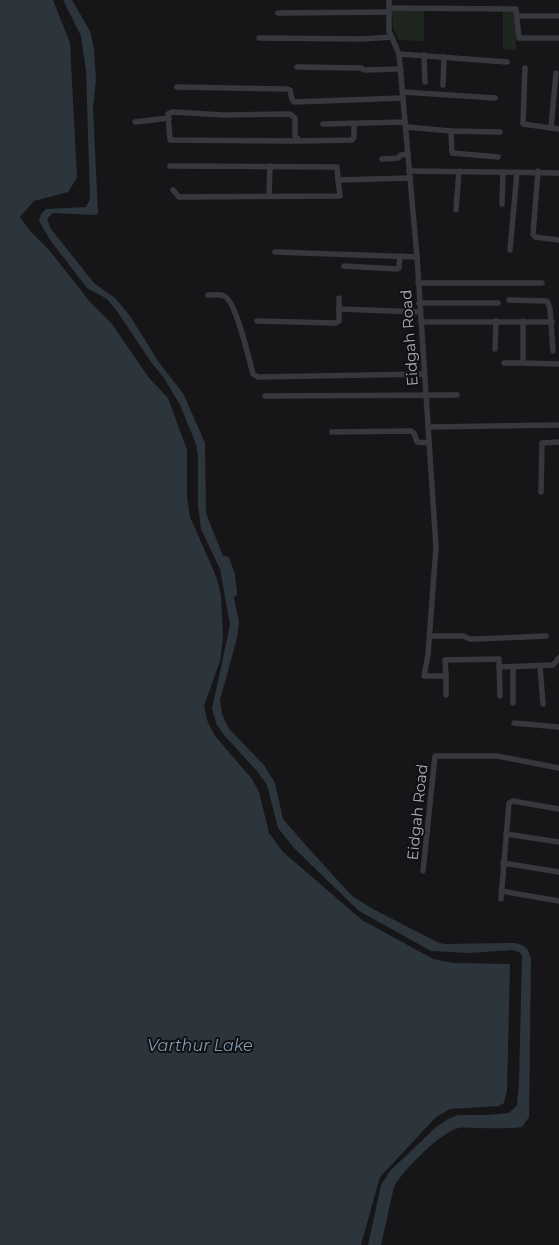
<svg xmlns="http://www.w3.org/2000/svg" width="559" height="1245" viewBox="0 0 559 1245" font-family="Montserrat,sans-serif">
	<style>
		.green { fill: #1e261f }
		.water { fill: #2c353c }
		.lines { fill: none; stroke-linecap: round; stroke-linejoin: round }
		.river { stroke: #2c353c; stroke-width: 10 }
		.street { stroke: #37383d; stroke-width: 5.5 }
		.labels { text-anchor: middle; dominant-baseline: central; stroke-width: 4; stroke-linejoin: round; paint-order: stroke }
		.street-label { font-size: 15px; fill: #a8adb8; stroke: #111113 }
		.water-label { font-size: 16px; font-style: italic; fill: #7f9bb3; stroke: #111113 }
	</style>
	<rect width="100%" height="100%" fill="#161618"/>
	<!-- green -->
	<g class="green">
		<polygon points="392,9 424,9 424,41 399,40 393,28"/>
		<polygon points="503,10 516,10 516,50 503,49"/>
	</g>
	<!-- water -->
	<g class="water">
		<polygon points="0,0 53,0 70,43 77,178 68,192 34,201 20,217 31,232 50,251 90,302 112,324 149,378 168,398 187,450 187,497 190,517 216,576 221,595 223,639 220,661 204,706 208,723 215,736 252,779 259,792 269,833 283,852 362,920 433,959 453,963 510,964 507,1090 504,1103 499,1106 450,1109 436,1117 380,1177 361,1245 0,1245"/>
		<path d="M63,0H72L90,31L94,49L96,80L93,108L98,213L96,215L53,213L47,219L51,229L94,283L115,298L130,316L160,364L183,393L205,443L206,513L228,569L239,622L237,638L220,700L222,714L229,729L264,765L275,783L283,819L310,850L352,896L373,909L437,942L444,944L515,943C526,946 528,947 531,959L529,1117L522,1127C506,1129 491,1128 475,1128C470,1128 464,1127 459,1128C443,1130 401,1172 394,1187L381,1245H368L381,1185L390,1171L435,1128L448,1119L458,1115H487L509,1113L517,1105L519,1082L522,956L519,952L512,950L468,953L431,951L359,911L294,848L278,828L267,785L256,770L224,735L217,725L212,709L230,625L220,569L201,529L198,505V458L196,444L180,405L164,378L151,362L117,311L107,299L87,288L50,240L39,221L41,214L46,209L86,207L90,199L86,71L81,36Z"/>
	</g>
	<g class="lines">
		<!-- river -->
		<polyline class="river" points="225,561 230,575 232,593"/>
		<!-- street -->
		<g class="street">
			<polyline points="389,0 389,31 399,54 417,257 436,547 428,655 424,676 446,676 445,660 499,659 500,696"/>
			<polyline points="389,8 516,9 519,38 559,38"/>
			<polyline points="278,13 389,12"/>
			<polyline points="517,16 559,16"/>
			<polyline points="259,38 363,39 392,37"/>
			<polyline points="399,54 507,62"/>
			<polyline points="424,55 425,82"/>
			<polyline points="297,67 361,68 364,70 401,69"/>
			<polyline points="525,68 523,124 559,129"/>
			<polyline points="443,85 444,57"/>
			<polyline points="177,87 287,89 290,90 292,99 294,102 403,98"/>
			<polyline points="403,92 495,98"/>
			<polyline points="135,122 169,118"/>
			<polyline points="323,124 405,122"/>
			<polyline points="406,127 451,131 500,132"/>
			<polyline points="551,128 556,73"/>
			<polyline points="451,131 452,153 498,157"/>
			<polyline points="300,141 170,140 168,114 172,112 223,115 290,114 295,118 295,136 300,141 352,140 354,137 354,125"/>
			<polyline points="382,159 398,158 401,155 408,154"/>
			<polyline points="170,166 337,167 338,180 410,178"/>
			<polyline points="409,171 559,173"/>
			<polyline points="538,171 533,234 535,237 559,240"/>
			<polyline points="173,190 179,197 340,196 338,180"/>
			<polyline points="269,196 270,166"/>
			<polyline points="502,204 503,172"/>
			<polyline points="456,210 459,171"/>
			<polyline points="510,250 517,172"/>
			<polyline points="275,252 417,257"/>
			<polyline points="344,266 397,269 399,268 400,256"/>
			<polyline points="418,283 542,283"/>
			<path d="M208,295C213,295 220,294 224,296C236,300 249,360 253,374L258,377L424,374"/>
			<polyline points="509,300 547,301 550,308 553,351"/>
			<polyline points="419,303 498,303"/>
			<polyline points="339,309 420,312"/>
			<polyline points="257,321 336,323 339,321 339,298"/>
			<polyline points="523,321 523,363 559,364"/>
			<polyline points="421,322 552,322"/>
			<polyline points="495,349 496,321"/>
			<polyline points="504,363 523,363"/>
			<polyline points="265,396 457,395"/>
			<polyline points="428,427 559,425"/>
			<polyline points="332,432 411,431 414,433 417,442 429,443"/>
			<polyline points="541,492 542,443 559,442"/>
			<polyline points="430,636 463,636 470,639 477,639 546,636"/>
			<polyline points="540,666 543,704"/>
			<polyline points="499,667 553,665 559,658"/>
			<polyline points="513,667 513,703"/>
			<polyline points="446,676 446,695"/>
			<polyline points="514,723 559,727"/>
			<polyline points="506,834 559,842"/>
			<polyline points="503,863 559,872"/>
			<polyline points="423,871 435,756 497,756 559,768"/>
			<polyline points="501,891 559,901"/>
			<polyline points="501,899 509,803 513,801 559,809"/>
		</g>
	</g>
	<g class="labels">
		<!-- street labels -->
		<g class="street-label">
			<text transform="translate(409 338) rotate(-94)">Eidgah Road</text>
			<text transform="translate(417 812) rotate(-84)">Eidgah Road</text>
		</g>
		<!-- water labels -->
		<g class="water-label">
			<text x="200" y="1045">Varthur Lake</text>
		</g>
	</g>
</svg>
